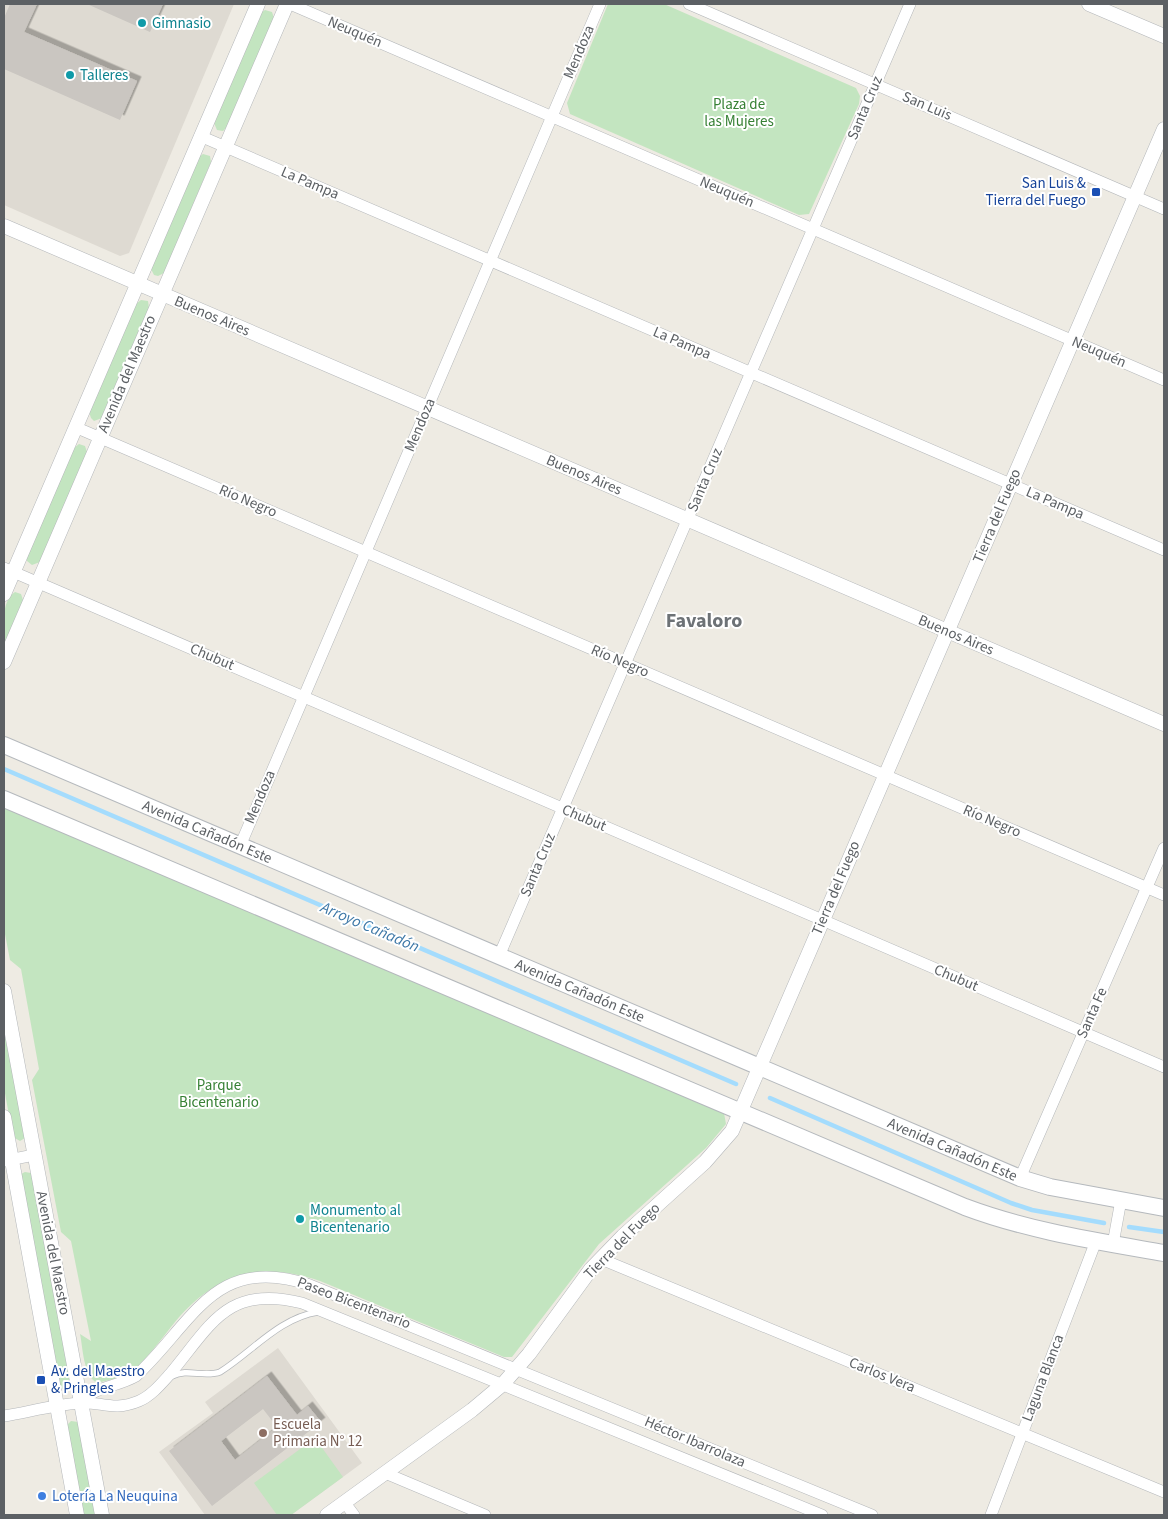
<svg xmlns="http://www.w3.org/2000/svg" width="1168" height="1519" viewBox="0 0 1168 1519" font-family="'Source Sans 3',sans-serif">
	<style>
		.education { fill: #dedad2 }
		.green { fill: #c3e5c0 }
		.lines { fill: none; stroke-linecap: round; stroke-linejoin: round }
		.stream { stroke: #a4dcfd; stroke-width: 4.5 }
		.building { fill: #cac6c1; fill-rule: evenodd; filter: url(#shadow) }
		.service-casing { stroke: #b4b7ba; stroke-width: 7 }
		.minor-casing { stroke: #b4b7ba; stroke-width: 12 }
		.tertiary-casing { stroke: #b4b7ba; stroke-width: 15 }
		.secondary-casing { stroke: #b5b9bd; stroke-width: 18 }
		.service { stroke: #fff; stroke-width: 5.5 }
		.minor { stroke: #fff; stroke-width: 11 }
		.tertiary { stroke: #fff; stroke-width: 14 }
		.secondary { stroke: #fff; stroke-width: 16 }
		.culture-dot { fill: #0f9aa8; stroke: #fff; stroke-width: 2 }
		.transit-dot { fill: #1a4fb4; stroke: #fff; stroke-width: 2 }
		.education-dot { fill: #8d6e63; stroke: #fff; stroke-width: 2 }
		.shop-dot { fill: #3f7fe0; stroke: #fff; stroke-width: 2 }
		.labels { text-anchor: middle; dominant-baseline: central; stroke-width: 4; stroke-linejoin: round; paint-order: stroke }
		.culture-label { font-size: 15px; fill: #0d838f; stroke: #fff; text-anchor: start }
		.street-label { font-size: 15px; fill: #5c6064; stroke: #fff }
		.park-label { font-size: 15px; fill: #378135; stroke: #fff }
		.transit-label { font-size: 15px; fill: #164399; stroke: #fff; text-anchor: end }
		.education-label { font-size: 15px; fill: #785e54; stroke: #fff; text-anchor: start }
		.shop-label { font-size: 15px; fill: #366cbe; stroke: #fff; text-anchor: start }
		.water-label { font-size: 16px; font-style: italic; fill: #3e78a7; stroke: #fff }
		.district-label { font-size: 20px; font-weight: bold; fill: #6d7276; stroke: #fff }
	</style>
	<defs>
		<filter id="shadow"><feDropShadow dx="4.5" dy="-4.5" stdDeviation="0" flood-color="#0004"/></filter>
	</defs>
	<rect width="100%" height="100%" fill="#eeebe3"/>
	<!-- education -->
	<g class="education">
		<polygon points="4,4 234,4 129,253 120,256 4,205"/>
		<polygon points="278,1348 362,1463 291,1515 205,1515 159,1452 213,1413 205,1402"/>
	</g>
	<!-- green -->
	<g class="green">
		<polygon points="608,4 664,4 856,88 860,96 859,104 809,214 799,215 570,114 567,103"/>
		<polygon points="265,10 272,12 274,18 226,128 223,131 217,130 214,123 262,12"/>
		<polygon points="203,154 210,156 211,162 164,273 158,276 154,275 151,269 199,157"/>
		<polygon points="141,300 148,301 149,308 102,418 94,421 91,418 89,412 136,304"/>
		<polygon points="79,444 85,446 87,452 40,562 32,565 27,561 27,556 74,448"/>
		<path d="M15,592L21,594L23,600L4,645C4,629 0,602 15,592Z"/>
		<path d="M4,805L724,1113L726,1124L706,1148L599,1244L512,1357H504L320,1281C260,1261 216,1273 175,1322C162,1338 150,1355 135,1369L126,1376L97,1383C83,1375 83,1348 80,1334L91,1341L71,1241L61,1232L32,1080L39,1069L21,969L10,960L4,929Z"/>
		<polygon points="4,1015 25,1138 20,1141 13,1137 4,1088"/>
		<polygon points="25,1172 31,1173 71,1386 66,1390 60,1388 21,1174"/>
		<polygon points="71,1421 78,1422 96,1515 83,1515 66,1426"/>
		<polygon points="315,1438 343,1477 291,1515 277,1515 254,1483"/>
	</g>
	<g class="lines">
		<!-- stream -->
		<g class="stream">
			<polyline points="4,769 736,1084"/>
			<polyline points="770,1098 1011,1203 1032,1210 1104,1223"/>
			<polyline points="1129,1227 1164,1232"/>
		</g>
	</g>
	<!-- building -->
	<g class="building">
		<polygon points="10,4 37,4 24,32 137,81 120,120 4,69 4,18"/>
		<polygon points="87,4 163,4 150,32"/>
		<path d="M267,1376L297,1415L308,1406L321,1422L212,1506L169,1451ZM263,1409L277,1427L235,1460L221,1441Z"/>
	</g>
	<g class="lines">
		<defs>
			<path id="service" d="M172,1376C188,1368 204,1378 220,1372C252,1352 279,1318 318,1312"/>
			<g id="minor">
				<polyline points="290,4 1164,380"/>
				<polyline points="689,4 1164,209"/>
				<polyline points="200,136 1164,550"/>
				<polyline points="75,427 1164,895"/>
				<polyline points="4,568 1164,1067"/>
				<polyline points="240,846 600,4"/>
				<polyline points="499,956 910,4"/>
				<polyline points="4,1161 34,1155"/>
				<polyline points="1020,1178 1164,848"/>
				<polyline points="1113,1244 1121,1200"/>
				<polyline points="601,1259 1164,1492"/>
				<path d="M80,1402C96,1386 117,1387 136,1376C194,1322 214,1253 310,1285L872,1515"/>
				<path d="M4,1416C28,1412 54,1405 79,1403C101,1401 113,1412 139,1401C151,1396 161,1384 170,1374C211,1325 227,1284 302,1303L822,1515"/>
				<polyline points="385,1473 485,1515"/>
				<polyline points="345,1503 354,1515"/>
				<polyline points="991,1515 1096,1241"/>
			</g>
			<g id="tertiary">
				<polyline points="1089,4 1164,36"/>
				<polyline points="4,226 1164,724"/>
				<polyline points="4,594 258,4"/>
				<polyline points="4,662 287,4"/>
				<polyline points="4,991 102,1515"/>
				<polyline points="4,1117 77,1515"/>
				<polyline points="327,1515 472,1410 503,1384 529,1354 591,1269 623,1236 705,1162 732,1131 1164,129"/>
			</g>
			<g id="secondary">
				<path id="s1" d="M4,745L1020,1178L1050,1187L1164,1208"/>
				<path d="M4,799L965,1207C1029,1231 1096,1241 1164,1253"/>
			</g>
		</defs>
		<!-- service casing -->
		<use href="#service" class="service-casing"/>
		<!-- minor casing -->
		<use href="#minor" class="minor-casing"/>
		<!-- tertiary casing -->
		<use href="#tertiary" class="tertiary-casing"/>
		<!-- secondary casing -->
		<use href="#secondary" class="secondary-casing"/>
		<!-- service -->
		<use href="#service" class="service"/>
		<!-- minor -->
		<use href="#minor" class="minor"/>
		<!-- tertiary -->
		<use href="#tertiary" class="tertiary"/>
		<!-- secondary -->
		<use href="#secondary" class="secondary"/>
	</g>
	<!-- markers -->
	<g class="culture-dot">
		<circle cx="142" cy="23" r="5"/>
		<circle cx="70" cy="75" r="5"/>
		<circle cx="300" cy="1219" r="5"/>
	</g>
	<g class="transit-dot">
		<rect x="1091" y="187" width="10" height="10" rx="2.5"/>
		<rect x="36" y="1375" width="10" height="10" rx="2.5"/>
	</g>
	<circle class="education-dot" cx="263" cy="1433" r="5"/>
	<circle class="shop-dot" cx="42" cy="1496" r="5"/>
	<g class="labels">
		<!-- culture labels -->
		<g class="culture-label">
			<text x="152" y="23">Gimnasio</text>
			<text x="80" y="75">Talleres</text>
			<text x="310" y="1210">Monumento al<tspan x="310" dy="17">Bicentenario</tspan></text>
		</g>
		<!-- street labels -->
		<g class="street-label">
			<text transform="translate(355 32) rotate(23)">Neuquén</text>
			<text transform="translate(579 52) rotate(-67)">Mendoza</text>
			<text transform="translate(927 106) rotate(23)">San Luis</text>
			<text transform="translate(865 108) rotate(-67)">Santa Cruz</text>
			<text transform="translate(310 183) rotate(23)">La Pampa</text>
			<text transform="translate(727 192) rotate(23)">Neuquén</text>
			<text transform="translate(212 316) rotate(23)">Buenos Aires</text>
			<text transform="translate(682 343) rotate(23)">La Pampa</text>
			<text transform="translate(1099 352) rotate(23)">Neuquén</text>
			<text transform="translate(127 374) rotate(-67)">Avenida del Maestro</text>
			<text transform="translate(420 425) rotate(-67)">Mendoza</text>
			<text transform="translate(584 475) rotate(23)">Buenos Aires</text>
			<text transform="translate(705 480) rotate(-67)">Santa Cruz</text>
			<text transform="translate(248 501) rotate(23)">Río Negro</text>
			<text transform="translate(1055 503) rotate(23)">La Pampa</text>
			<text transform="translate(997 516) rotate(-67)">Tierra del Fuego</text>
			<text transform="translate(956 635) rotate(23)">Buenos Aires</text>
			<text transform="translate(212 657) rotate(23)">Chubut</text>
			<text transform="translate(620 661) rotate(23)">Río Negro</text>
			<text transform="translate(260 797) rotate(-67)">Mendoza</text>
			<text transform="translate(584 818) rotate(23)">Chubut</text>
			<text transform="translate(992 821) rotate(23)">Río Negro</text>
			<text stroke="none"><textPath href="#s1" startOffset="221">Avenida Cañadón Este</textPath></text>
			<text transform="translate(538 865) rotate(-67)">Santa Cruz</text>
			<text transform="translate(836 888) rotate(-67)">Tierra del Fuego</text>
			<text transform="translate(956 978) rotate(23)">Chubut</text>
			<text stroke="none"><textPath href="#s1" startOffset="626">Avenida Cañadón Este</textPath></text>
			<text transform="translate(1092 1013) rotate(-66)">Santa Fe</text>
			<text stroke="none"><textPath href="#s1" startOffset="1031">Avenida Cañadón Este</textPath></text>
			<text transform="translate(622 1241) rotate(-45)">Tierra del Fuego</text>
			<text transform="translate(53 1253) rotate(79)">Avenida del Maestro</text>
			<text transform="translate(354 1303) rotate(21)">Paseo Bicentenario</text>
			<text transform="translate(882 1375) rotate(22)">Carlos Vera</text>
			<text transform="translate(1043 1378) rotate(-69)">Laguna Blanca</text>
			<text transform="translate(695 1442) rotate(23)">Héctor Ibarrolaza</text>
		</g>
		<!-- park labels -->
		<g class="park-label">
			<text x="739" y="104">Plaza de<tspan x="739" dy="17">las Mujeres</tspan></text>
			<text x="219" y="1085">Parque<tspan x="219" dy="17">Bicentenario</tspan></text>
		</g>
		<!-- transit labels -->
		<g class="transit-label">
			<text x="1086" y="183">San Luis &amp;<tspan x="1086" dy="17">Tierra del Fuego</tspan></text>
			<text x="51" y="1371" text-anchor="start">Av. del Maestro<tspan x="51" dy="17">&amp; Pringles</tspan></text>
		</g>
		<!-- education labels -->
		<g class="education-label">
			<text x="273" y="1424">Escuela<tspan x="273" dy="17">Primaria N° 12</tspan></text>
		</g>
		<!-- shop labels -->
		<g class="shop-label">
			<text x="52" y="1496">Lotería La Neuquina</text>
		</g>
		<!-- water labels -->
		<g class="water-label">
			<text transform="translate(370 927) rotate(23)">Arroyo Cañadón</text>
		</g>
		<!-- district labels -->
		<g class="district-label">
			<text x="704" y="621">Favaloro</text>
		</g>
	</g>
	<!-- border -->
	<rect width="1168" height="1519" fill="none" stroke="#5c6064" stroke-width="10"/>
</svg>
